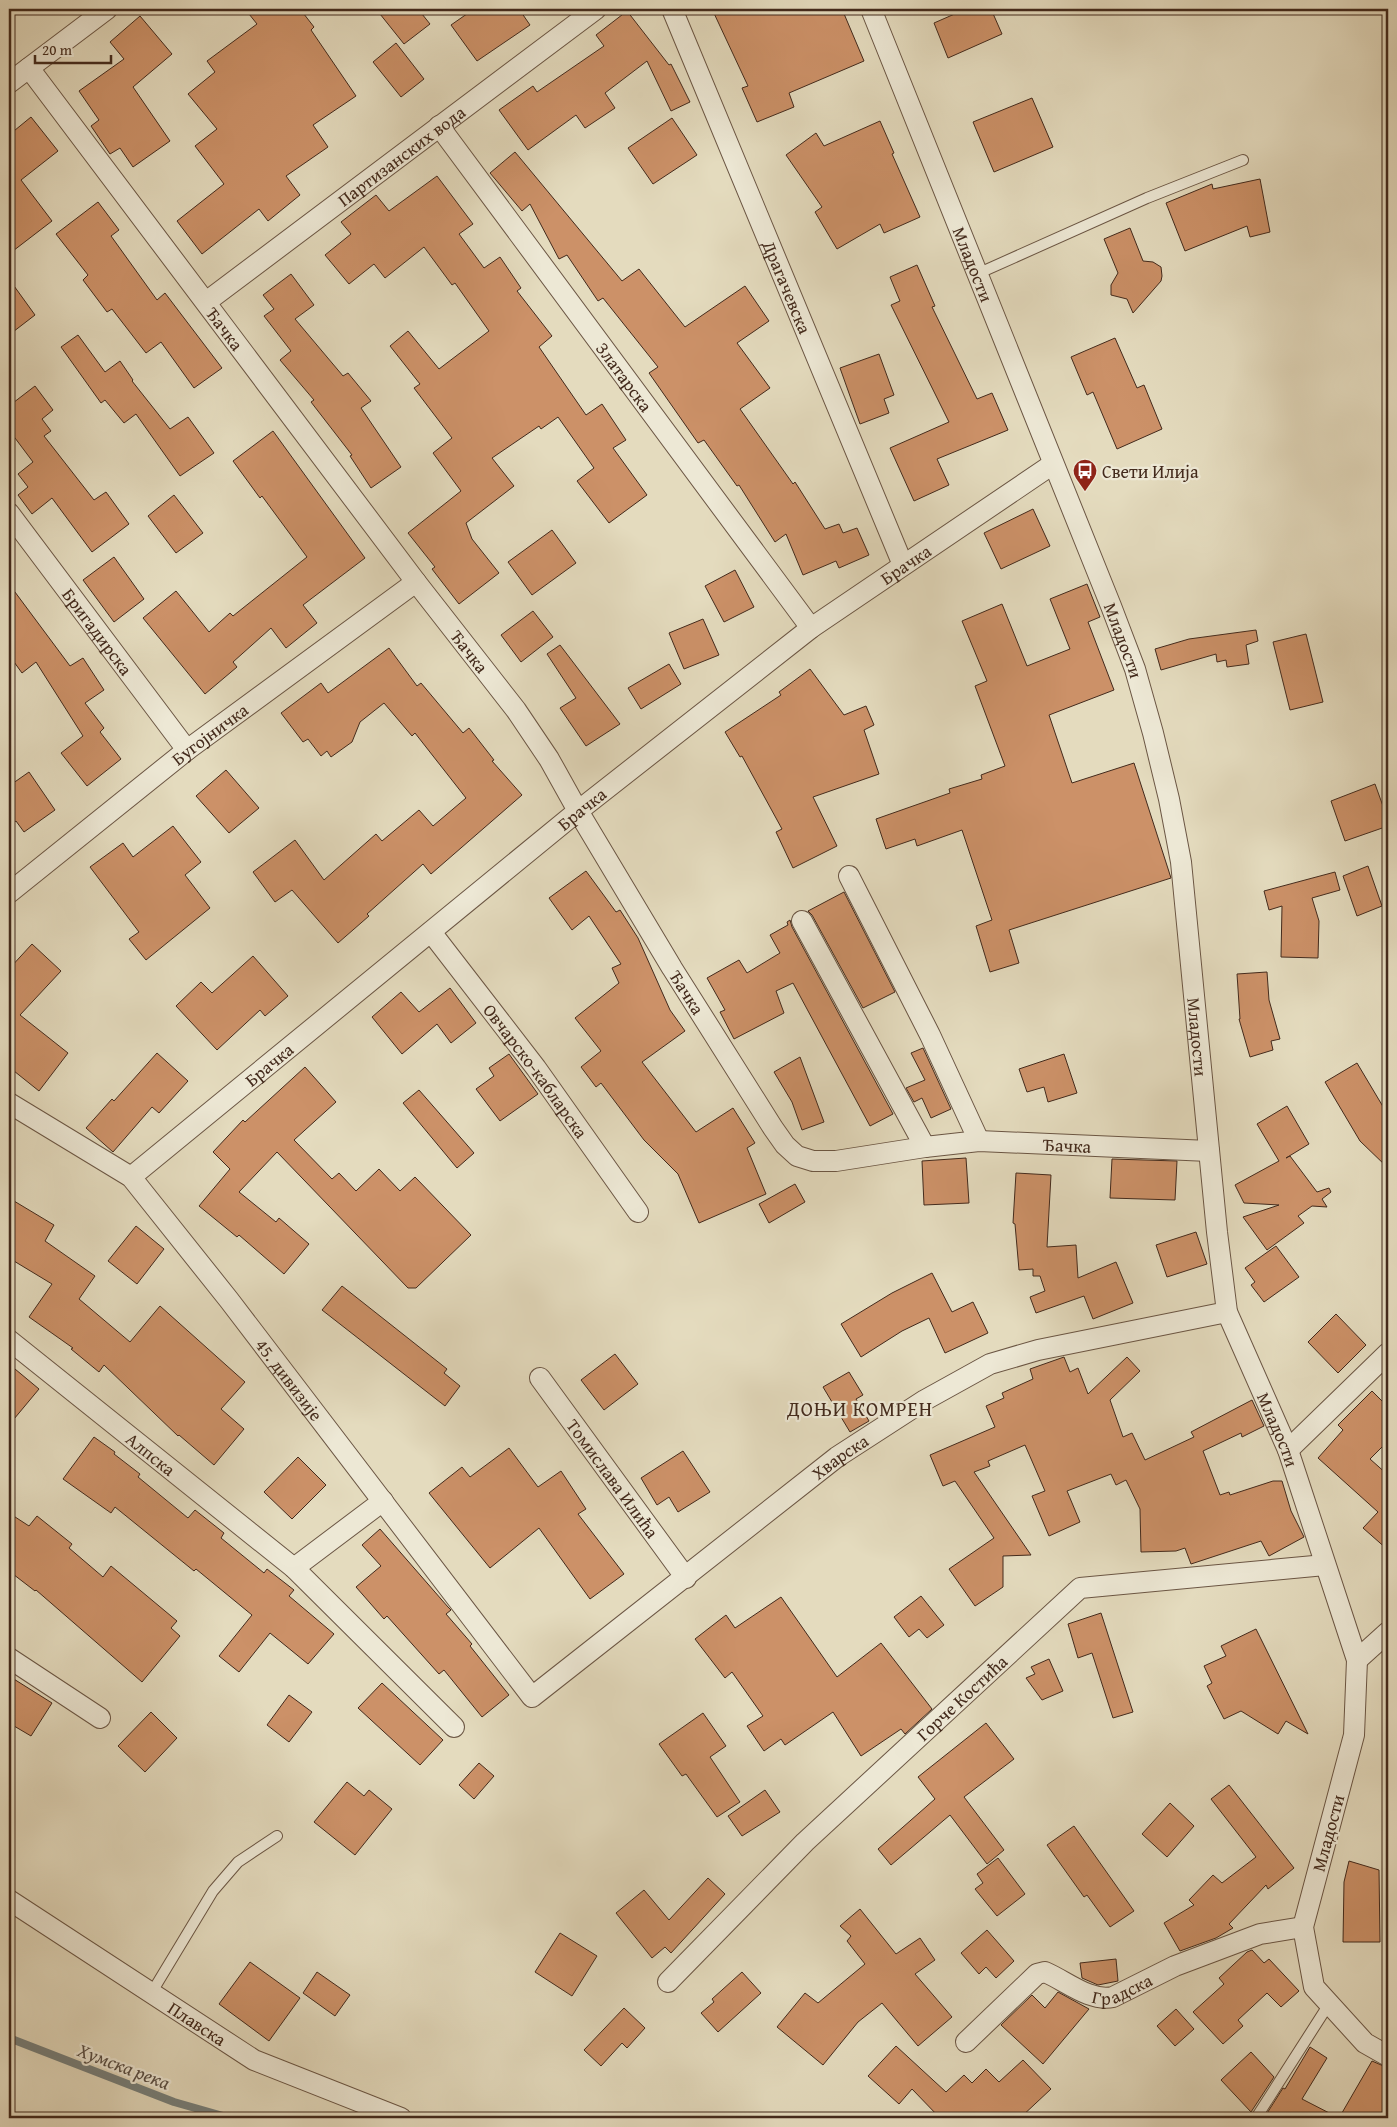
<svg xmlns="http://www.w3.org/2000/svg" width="1397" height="2127" viewBox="0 0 1397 2127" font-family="'Gentium Book Plus',serif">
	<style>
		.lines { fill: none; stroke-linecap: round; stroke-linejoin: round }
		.stream { stroke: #77807c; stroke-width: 8 }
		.building { fill: #cc9168; stroke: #432a1c }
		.service-casing { stroke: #6b5644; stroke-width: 12 }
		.minor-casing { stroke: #6b5644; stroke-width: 22 }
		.service { stroke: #ede8d5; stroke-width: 10 }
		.minor { stroke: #ede8d5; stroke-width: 20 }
		.labels { text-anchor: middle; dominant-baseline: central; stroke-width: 4.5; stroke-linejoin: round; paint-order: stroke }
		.street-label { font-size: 18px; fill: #432a1c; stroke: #ede8d5 }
		.poi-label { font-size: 18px; fill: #432a1c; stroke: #ede8d5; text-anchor: start }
		.water-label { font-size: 19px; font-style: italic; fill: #594e44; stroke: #ede8d5 }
		.quarter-label { font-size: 20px; letter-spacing: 1px; fill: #432a1c; stroke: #ede8d5 }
	</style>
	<rect width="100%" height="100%" fill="#e4dbbe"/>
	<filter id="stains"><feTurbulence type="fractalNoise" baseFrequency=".004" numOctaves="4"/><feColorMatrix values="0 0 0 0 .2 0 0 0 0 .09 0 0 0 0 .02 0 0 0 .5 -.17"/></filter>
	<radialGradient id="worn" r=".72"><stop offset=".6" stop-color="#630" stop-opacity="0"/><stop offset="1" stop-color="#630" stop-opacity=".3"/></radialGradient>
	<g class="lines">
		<!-- stream -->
		<polyline class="stream" points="9,2038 174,2102 230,2118"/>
	</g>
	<!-- building -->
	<g class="building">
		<polygon points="245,9 300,9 314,27 311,30 356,96 313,125 328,147 286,176 300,195 268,221 259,209 202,254 177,221 224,184 195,146 217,129 188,94 215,72 207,61 257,24"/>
		<polygon points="376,9 418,9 430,24 404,44"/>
		<polygon points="474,9 519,9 530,25 477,61 451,25"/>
		<polygon points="712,9 842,9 864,61 789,93 794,107 757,122 742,88 748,86"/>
		<polygon points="966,9 991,9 1002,34 948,58 934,23"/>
		<polygon points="627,11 669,65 671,64 690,102 671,111 647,61 605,93 615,108 585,128 576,115 528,150 499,110 533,86 537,92 604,46 596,35"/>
		<polygon points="140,16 172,54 133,87 170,141 133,167 120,148 110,154 91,126 99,120 79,91 124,59 110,42"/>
		<polygon points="396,43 424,79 401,97 373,62"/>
		<polygon points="1032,98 1053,147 994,172 973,122"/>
		<polygon points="31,117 58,151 21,180 52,221 9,254 9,135"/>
		<polygon points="672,118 697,155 653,184 628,148"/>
		<polygon points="880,121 894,153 892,154 920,217 884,233 880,224 837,249 815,212 822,207 786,155 816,133 824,146"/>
		<polygon points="515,152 622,281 639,269 685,327 745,286 769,321 737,343 770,388 740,409 793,484 795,482 825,529 839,524 843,533 857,528 869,555 839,568 836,561 803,575 786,534 775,542 739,485 737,486 704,440 698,443 649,373 658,367 603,298 598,301 567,255 559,259 530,204 522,211 490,173"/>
		<polygon points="437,176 473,224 459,234 484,268 500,257 521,288 517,291 552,336 539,347 586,415 602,404 626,440 613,448 647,495 609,523 577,481 594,468 558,417 541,429 539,426 492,458 514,486 466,523 472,539 499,573 459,604 432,569 435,567 408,533 461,491 433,453 452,438 414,388 420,384 390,346 408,331 439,369 489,331 455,283 452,285 424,247 385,278 374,264 349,284 325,255 351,234 341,222 376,195 389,211"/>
		<polygon points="1260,179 1270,232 1250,237 1247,226 1185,251 1166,203 1212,184 1213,189"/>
		<polygon points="98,202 119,230 111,236 157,300 165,293 222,368 194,388 161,342 146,353 112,309 107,312 83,280 88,275 56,234"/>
		<polygon points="1130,228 1143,261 1153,262 1161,267 1162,276 1161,281 1133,313 1127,299 1111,295 1111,285 1118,273 1104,239"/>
		<polygon points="917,265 935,306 932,307 977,399 992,393 1008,430 937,459 949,485 914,501 890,448 949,422 891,305 900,301 890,277"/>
		<polygon points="291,274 314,305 295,319 343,376 348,373 371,401 361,408 401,467 371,488 350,456 352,455 311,402 314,400 280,360 291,351 264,316 274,309 263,295"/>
		<polygon points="9,279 35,315 9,335"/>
		<polygon points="78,335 105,372 120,361 133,380 132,381 170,429 188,417 214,453 180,476 136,414 124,423 105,400 101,403 61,347"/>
		<polygon points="1115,338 1137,388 1144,385 1162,429 1117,449 1093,392 1087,395 1071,357"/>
		<polygon points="879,354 894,395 884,399 889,413 860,424 840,368"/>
		<polygon points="35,386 53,410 42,419 51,431 44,436 94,500 106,492 129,524 92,552 52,498 32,514 18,495 28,487 18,474 33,462 9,430 9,406"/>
		<polygon points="273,431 365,558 303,605 317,623 286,648 271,628 233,662 237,667 205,694 143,618 176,591 209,632 230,613 233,616 307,557 262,496 260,498 233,461"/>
		<polygon points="174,495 203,533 176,553 148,516"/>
		<polygon points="1033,509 1050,546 1001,569 984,533"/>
		<polygon points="552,530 576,563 532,595 508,562"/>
		<polygon points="114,557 144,599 114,622 83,580"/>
		<polygon points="735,570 754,607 724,622 705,586"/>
		<polygon points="9,584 70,666 83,658 104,690 85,703 104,728 100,732 121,759 87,786 61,753 83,736 36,662 22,673 9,655"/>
		<polygon points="1087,584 1100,617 1088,622 1114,690 1049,715 1072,783 1134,763 1171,878 1009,930 1019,963 990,972 976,926 992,920 962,830 917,846 915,839 886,849 876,819 950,793 949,789 982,779 981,775 1005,766 975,686 987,681 962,621 1002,604 1027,666 1070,649 1050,599"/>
		<polygon points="533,611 553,637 521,662 501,635"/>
		<polygon points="703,619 719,655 684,669 669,633"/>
		<polygon points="1256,630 1258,641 1246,645 1249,664 1227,667 1226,660 1217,662 1216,654 1161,670 1155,649 1189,639"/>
		<polygon points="1306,634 1323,702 1290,710 1273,642"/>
		<polygon points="560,645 620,724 586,746 560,708 576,698 547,654"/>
		<polygon points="389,648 417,686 421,683 463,733 469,728 494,760 492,761 522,795 431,874 423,864 367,914 369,916 338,943 292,890 275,902 253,872 295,840 324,880 376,834 382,841 419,810 433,826 466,798 415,733 412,736 384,703 360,722 352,742 331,757 327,751 321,756 308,739 303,742 281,713 321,683 328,693"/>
		<polygon points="669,664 681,684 641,709 628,688"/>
		<polygon points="810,669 844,715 866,706 874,725 864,730 879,774 813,797 837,846 793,868 776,832 782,829 742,756 740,757 725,732 781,695 779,692"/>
		<polygon points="226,770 259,808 229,833 196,796"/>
		<polygon points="29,772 55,810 24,832 16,821 9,826 9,786"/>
		<polygon points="1375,784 1388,820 1388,826 1345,841 1331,801"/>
		<polygon points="173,826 201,862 185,875 210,908 146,960 129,939 139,932 90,867 123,843 133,857"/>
		<polygon points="1368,866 1382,906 1357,916 1343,876"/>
		<polygon points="586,871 616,912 620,910 638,938 670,1010 685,1031 642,1062 696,1132 733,1108 755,1143 747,1148 766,1194 699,1223 678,1174 644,1140 601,1083 596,1087 581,1067 601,1051 575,1018 619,983 612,968 621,964 589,916 572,930 549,898"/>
		<polygon points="1335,872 1340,890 1312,898 1319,921 1318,958 1281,957 1282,906 1269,910 1264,891"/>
		<polygon points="844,892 895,992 863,1008 812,915 808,911"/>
		<polygon points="790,920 792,927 893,1114 870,1126 793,983 776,991 784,1013 734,1039 720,1012 725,1010 707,978 739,960 747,973 780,953 770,935 788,925 787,922"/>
		<polygon points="32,944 61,971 20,1015 68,1053 39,1091 9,1067 9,969"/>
		<polygon points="253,956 288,996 265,1016 260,1010 217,1050 176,1006 201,982 212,993"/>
		<polygon points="1267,972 1269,1000 1280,1039 1271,1041 1273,1050 1250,1057 1239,1019 1240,1019 1237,974"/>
		<polygon points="450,988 476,1023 451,1043 437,1024 402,1054 372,1017 401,992 419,1012"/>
		<polygon points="923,1048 951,1109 931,1118 922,1098 914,1102 906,1088 925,1080 911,1053"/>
		<polygon points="157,1053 188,1081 159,1113 152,1107 113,1152 86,1128 112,1099 114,1101"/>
		<polygon points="509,1054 538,1094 500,1121 476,1089 494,1076 489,1068"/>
		<polygon points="1064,1054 1077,1093 1048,1102 1044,1087 1027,1092 1019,1069"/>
		<polygon points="800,1057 824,1122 802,1130 792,1102 774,1072"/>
		<polygon points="1357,1063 1388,1115 1388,1168 1360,1141 1325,1082"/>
		<polygon points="305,1067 336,1102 294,1140 332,1179 339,1173 356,1191 379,1169 400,1191 415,1177 471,1235 416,1288 408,1288 277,1152 239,1192 276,1222 279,1218 309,1244 284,1274 239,1235 237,1237 199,1206 230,1169 213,1152 243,1120 245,1122"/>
		<polygon points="419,1090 474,1153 457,1168 403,1103"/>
		<polygon points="1287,1106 1309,1144 1286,1158 1290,1156 1317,1192 1329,1188 1331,1192 1322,1199 1327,1207 1312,1206 1298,1216 1304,1223 1267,1250 1243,1217 1279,1205 1244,1203 1235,1185 1279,1161 1257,1124"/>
		<polygon points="966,1158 969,1203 924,1205 922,1161"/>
		<polygon points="1112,1159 1177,1161 1175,1200 1110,1198"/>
		<polygon points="1016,1173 1051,1175 1047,1247 1076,1245 1078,1278 1116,1262 1133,1303 1093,1319 1084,1296 1036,1313 1030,1297 1045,1291 1040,1276 1033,1276 1033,1269 1019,1270 1015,1224 1013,1223"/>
		<polygon points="795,1184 805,1202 769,1223 759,1204"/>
		<polygon points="9,1198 54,1225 45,1241 95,1276 79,1299 130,1342 160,1306 245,1382 221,1409 244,1429 214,1465 179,1435 178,1436 104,1365 99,1372 71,1349 73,1348 29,1317 52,1284 9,1258"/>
		<polygon points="136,1226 164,1249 137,1284 108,1261"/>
		<polygon points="1196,1232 1207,1264 1167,1277 1156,1245"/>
		<polygon points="1276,1246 1299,1277 1264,1302 1251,1285 1255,1282 1245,1268"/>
		<polygon points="932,1273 952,1312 973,1302 988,1333 945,1353 929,1318 902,1331 861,1357 841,1324 892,1293"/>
		<polygon points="342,1286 447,1369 444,1373 460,1386 445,1406 322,1310"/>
		<polygon points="1336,1314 1366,1345 1338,1373 1308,1342"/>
		<polygon points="615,1354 638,1384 604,1410 581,1380"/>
		<polygon points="1064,1357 1070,1372 1078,1368 1088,1394 1127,1357 1140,1371 1110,1400 1123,1437 1132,1433 1145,1460 1194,1437 1191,1432 1252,1400 1264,1426 1242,1437 1241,1433 1203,1451 1220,1495 1229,1492 1230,1495 1273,1481 1282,1481 1291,1511 1304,1537 1269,1556 1261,1541 1191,1564 1185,1548 1176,1551 1141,1552 1140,1509 1126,1480 1116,1485 1111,1474 1067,1491 1080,1522 1049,1536 1032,1496 1045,1491 1025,1445 988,1461 990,1466 974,1472 1031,1555 1003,1556 1003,1587 975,1606 949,1569 994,1538 955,1481 943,1486 930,1455 995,1427 986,1406 1004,1398 1002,1393 1033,1379 1030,1369"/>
		<polygon points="9,1364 39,1389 9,1425"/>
		<polygon points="849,1372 863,1395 856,1399 869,1421 850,1432 823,1387"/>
		<polygon points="1372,1391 1388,1407 1388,1441 1370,1459 1388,1475 1388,1550 1363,1528 1378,1512 1318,1458 1343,1430 1338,1425"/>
		<polygon points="94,1437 115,1452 114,1454 140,1474 138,1477 188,1518 195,1510 224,1533 221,1538 264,1573 267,1569 294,1590 289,1596 334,1634 308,1664 270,1633 239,1672 219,1656 252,1615 196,1569 194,1571 115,1507 111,1513 63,1479"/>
		<polygon points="509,1448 538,1487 561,1471 586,1509 578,1514 624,1574 590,1599 539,1528 490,1568 429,1493 462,1467 470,1477"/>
		<polygon points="683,1451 710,1492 678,1512 669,1497 657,1505 641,1478"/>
		<polygon points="298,1457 326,1485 292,1519 264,1492"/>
		<polygon points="9,1513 29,1526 37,1516 72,1544 69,1548 103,1577 111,1566 177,1621 171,1628 180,1636 142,1682 36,1590 35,1591 9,1571"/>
		<polygon points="380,1529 448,1607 451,1610 446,1614 472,1644 470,1646 509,1695 482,1717 444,1670 439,1674 387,1616 384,1619 356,1587 381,1566 362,1545"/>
		<polygon points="921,1596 944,1625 927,1638 919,1629 909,1637 894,1617"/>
		<polygon points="781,1597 837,1677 881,1643 932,1709 905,1734 901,1729 861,1756 833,1712 785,1745 781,1739 764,1751 747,1726 763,1716 732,1672 725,1678 695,1639 726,1615 735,1628"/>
		<polygon points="1101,1613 1133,1712 1113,1718 1092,1653 1078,1658 1068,1624"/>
		<polygon points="1256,1629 1308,1734 1286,1721 1278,1734 1241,1711 1224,1719 1207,1686 1212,1683 1204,1666 1226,1656 1221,1646"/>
		<polygon points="1049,1659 1063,1691 1042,1700 1026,1678 1035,1674 1031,1667"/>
		<polygon points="9,1676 52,1703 31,1736 9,1723"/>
		<polygon points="382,1683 443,1740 420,1765 358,1708"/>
		<polygon points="289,1695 312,1712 289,1742 267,1725"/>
		<polygon points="151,1712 177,1738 145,1772 118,1746"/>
		<polygon points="703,1713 726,1746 710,1757 740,1802 717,1817 686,1774 682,1776 659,1744"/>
		<polygon points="986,1723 1014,1759 964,1797 1004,1850 987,1864 950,1815 891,1865 878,1849 935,1799 918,1777"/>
		<polygon points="479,1763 494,1776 474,1799 459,1785"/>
		<polygon points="347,1782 364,1796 369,1790 392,1809 355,1855 314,1822"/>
		<polygon points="1229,1785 1294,1868 1268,1889 1266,1885 1229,1924 1233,1928 1216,1938 1180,1951 1164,1923 1194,1905 1189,1900 1213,1875 1222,1883 1256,1857 1211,1799"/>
		<polygon points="765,1790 780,1812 742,1836 728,1816"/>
		<polygon points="1170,1803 1194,1826 1167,1857 1142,1834"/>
		<polygon points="1074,1826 1134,1911 1110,1927 1087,1895 1084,1897 1047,1845"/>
		<polygon points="998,1858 1025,1894 997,1916 975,1889 983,1883 977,1874"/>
		<polygon points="1349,1861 1379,1870 1380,1942 1343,1942 1344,1882"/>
		<polygon points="708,1878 725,1894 671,1953 665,1947 652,1958 616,1913 644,1890 669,1920"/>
		<polygon points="860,1909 896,1954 920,1938 935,1960 915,1974 952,2017 918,2046 882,2003 858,2022 823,2065 777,2027 805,1993 818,2003 865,1964 847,1941 851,1936 840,1926"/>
		<polygon points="987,1930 1014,1961 996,1978 986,1967 979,1974 961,1953"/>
		<polygon points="560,1933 597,1956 572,1996 535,1972"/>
		<polygon points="1252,1950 1264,1963 1269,1959 1299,1991 1281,2007 1267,1993 1238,2020 1243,2026 1223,2044 1193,2012 1224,1984 1219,1978 1247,1952"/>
		<polygon points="1116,1959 1118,1981 1098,1985 1082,1978 1080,1963"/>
		<polygon points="250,1962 300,1998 269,2041 219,2004"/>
		<polygon points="317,1972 350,1995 335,2016 303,1993"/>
		<polygon points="742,1972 761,1993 718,2032 701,2013 714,2002 712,1999"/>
		<polygon points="1058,1992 1089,2009 1043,2064 1001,2025 1032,1995 1045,2008"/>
		<polygon points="624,2008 645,2028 627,2048 622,2043 601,2066 584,2050"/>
		<polygon points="1176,2009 1194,2029 1175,2046 1157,2026"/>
		<polygon points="896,2046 946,2092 964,2075 972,2083 986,2069 999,2082 1023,2060 1051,2089 1020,2118 940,2118 912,2089 899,2104 868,2076"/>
		<polygon points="1310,2047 1327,2058 1302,2099 1339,2118 1264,2118 1283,2088 1285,2089"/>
		<polygon points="1251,2052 1274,2077 1251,2112 1221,2080"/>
		<polygon points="1372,2061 1388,2068 1388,2107 1382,2118 1339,2118"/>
	</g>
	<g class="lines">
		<defs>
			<g id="service">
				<polyline points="977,274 1147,198 1243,160"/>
				<polyline points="152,1992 213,1891 238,1862 277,1836"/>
				<polyline points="1256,2118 1329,2004"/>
			</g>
			<g id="minor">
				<path id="s1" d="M672,9L903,565"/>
				<path id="s2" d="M871,9L1111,606L1135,669L1153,733L1169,799L1181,862L1217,1232L1227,1312L1288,1450L1357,1660L1354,1735L1303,1927L1314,1987L1365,2043L1388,2056"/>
				<path id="s3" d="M29,68L416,582L516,710L549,759L578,811L672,968L773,1128L785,1145L797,1156L813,1161H836L925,1147L979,1141L1209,1151"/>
				<polyline points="9,83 107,9"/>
				<path id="s4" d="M439,126L811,628"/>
				<path id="s5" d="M206,302L596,9"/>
				<path id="s6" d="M9,513L187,750"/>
				<polyline points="849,876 930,1035 979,1141"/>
				<path id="s7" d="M9,893L187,750L416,582"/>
				<polyline points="802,921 925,1147"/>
				<path id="s8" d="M431,932L536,1068L638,1212"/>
				<path id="s9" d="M9,1103L131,1177L229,1300L532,1697L837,1457L925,1400L990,1364L1038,1350L1227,1312"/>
				<path id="s10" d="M131,1177L578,811L811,628L1053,464"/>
				<path id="s11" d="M9,1340L294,1568L454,1727"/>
				<path id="s12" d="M540,1378L686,1578"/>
				<polyline points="1288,1450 1388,1353"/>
				<polyline points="294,1568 383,1501"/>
				<polyline points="9,1658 100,1718"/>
				<polyline points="1357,1660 1388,1632"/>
				<path id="s13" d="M9,1900L254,2060L401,2118"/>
				<path id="s14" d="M668,1982L805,1842L1080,1588L1325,1565"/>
				<path id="s15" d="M966,2042L1037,1974L1045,1972C1066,1981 1090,2002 1113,1997L1175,1966L1260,1934L1303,1927"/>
			</g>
		</defs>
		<!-- service casing -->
		<use href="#service" class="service-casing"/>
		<!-- minor casing -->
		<use href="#minor" class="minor-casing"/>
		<!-- service -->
		<use href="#service" class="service"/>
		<!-- minor -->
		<use href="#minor" class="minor"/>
	</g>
	<!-- icons -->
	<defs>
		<symbol id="bus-pin" viewBox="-11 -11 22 30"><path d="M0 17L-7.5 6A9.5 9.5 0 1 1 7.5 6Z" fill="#8f2418" stroke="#ede8d5"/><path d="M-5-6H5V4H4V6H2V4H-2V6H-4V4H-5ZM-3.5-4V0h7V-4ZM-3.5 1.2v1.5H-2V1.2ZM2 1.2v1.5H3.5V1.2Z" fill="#fff"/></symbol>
	</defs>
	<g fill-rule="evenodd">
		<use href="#bus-pin" x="1071" y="457" width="28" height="38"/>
	</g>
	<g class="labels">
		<!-- street labels -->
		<g class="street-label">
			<text stroke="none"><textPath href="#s5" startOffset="244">Партизанских вода</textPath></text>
			<text stroke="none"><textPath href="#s2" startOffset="275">Младости</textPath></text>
			<text stroke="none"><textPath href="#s1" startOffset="301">Драгачевска</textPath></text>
			<text stroke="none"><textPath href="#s3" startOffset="326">Ђачка</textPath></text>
			<text stroke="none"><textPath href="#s4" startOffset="312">Златарска</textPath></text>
			<text stroke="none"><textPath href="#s10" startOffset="988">Брачка</textPath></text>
			<text stroke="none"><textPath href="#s6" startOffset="148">Бригадирска</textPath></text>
			<text stroke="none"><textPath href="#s2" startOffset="680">Младости</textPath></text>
			<text stroke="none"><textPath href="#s3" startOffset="731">Ђачка</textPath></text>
			<text stroke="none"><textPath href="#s7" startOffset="256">Бугојничка</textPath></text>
			<text stroke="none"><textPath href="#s10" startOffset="582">Брачка</textPath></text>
			<text stroke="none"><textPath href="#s3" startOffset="1136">Ђачка</textPath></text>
			<text stroke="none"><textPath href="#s2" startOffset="1085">Младости</textPath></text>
			<text stroke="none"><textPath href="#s10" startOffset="178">Брачка</textPath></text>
			<text stroke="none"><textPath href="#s8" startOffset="174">Овчарско-кабларска</textPath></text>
			<text stroke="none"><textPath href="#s3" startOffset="1606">Ђачка</textPath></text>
			<text stroke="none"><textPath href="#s9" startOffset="400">45. дивизије</textPath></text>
			<text stroke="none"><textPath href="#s2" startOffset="1490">Младости</textPath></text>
			<text stroke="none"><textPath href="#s11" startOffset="182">Алпска</textPath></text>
			<text stroke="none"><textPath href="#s9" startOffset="1190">Хварска</textPath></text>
			<text stroke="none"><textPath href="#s12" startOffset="124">Томислава Илића</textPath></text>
			<text stroke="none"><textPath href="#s14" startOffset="409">Горче Костића</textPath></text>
			<text transform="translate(1328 1833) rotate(-75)">Младости</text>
			<text stroke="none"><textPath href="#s15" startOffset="191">Градска</textPath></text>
			<text stroke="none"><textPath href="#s13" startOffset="225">Плавска</textPath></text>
		</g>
		<!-- poi labels -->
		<g class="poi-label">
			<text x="1102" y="471">Свети Илија</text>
		</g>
		<!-- water labels -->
		<g class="water-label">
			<text transform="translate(124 2066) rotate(21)">Хумска река</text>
		</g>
		<!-- quarter labels -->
		<g class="quarter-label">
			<text x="860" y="1408">ДОЊИ КОМРЕН</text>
		</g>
	</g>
	<!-- margin -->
	<rect width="1397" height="2127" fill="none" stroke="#e4dbbe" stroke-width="30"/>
	<rect x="10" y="10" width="1377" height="2107" fill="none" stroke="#432a1c" stroke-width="2.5"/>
	<rect x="15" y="15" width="1367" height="2097" fill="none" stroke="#432a1c"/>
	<!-- scale -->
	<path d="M35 55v8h76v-8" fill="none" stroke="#432a1c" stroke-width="2.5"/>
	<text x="42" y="55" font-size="15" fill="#432a1c" stroke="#ede8d5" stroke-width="4" paint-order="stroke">20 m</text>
	<rect width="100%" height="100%" filter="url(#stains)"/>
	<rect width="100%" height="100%" fill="url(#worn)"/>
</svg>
